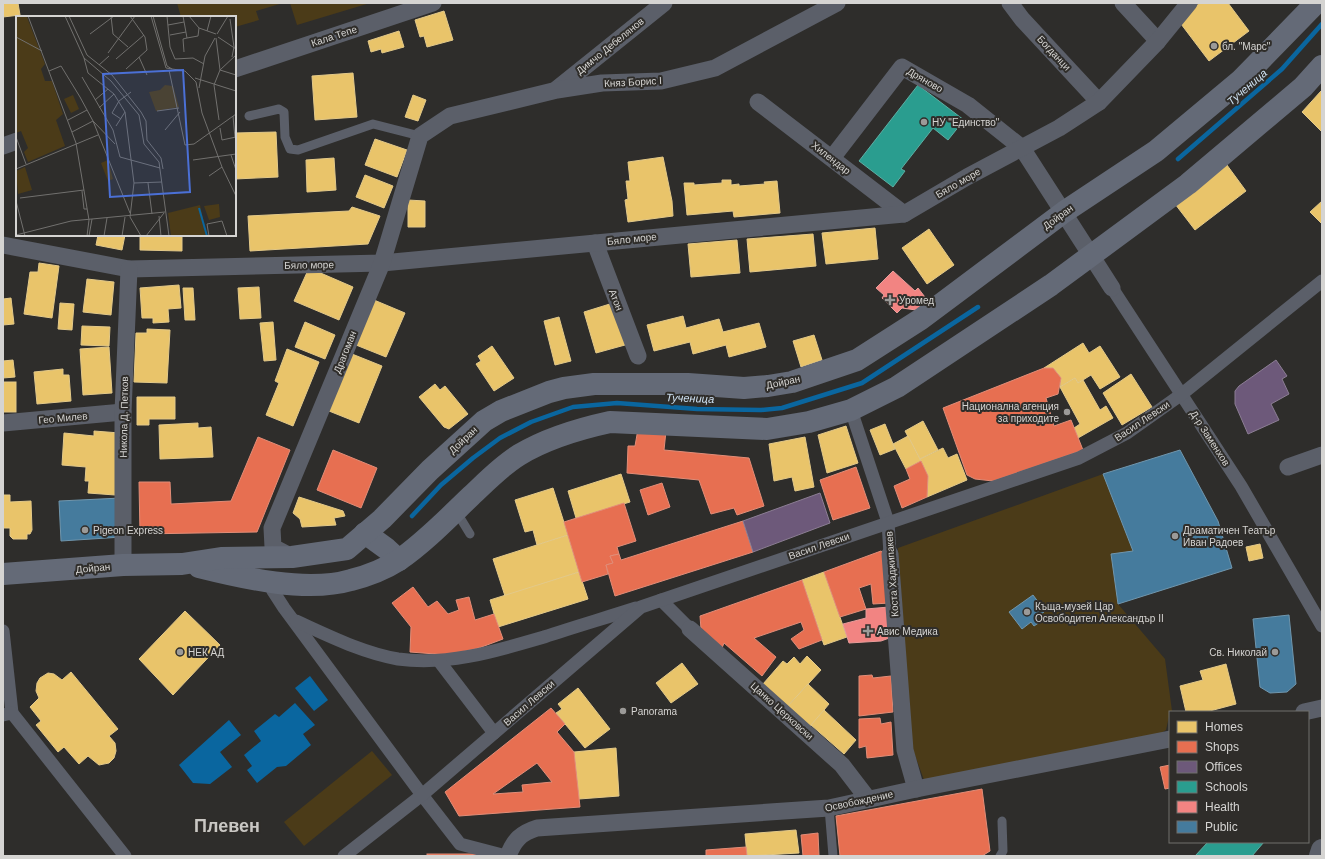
<svg xmlns="http://www.w3.org/2000/svg" width="1325" height="859" viewBox="0 0 1325 859" font-family="Arial,sans-serif">
	<style>
		.green { fill: #4b3b18 }
		.water { fill: #0a669f }
		.homes { fill: #e9c46a; stroke: #e3c989 }
		.shops { fill: #e76f51; stroke: #e28d78; fill-rule: evenodd }
		.offices { fill: #6d597a; stroke: #8c7e94 }
		.schools { fill: #2a9d8f; stroke: #5daea3 }
		.health { fill: #f28482; stroke: #e99c9a }
		.public { fill: #457b9d; stroke: #7096ad }
		.lines { fill: none; stroke-linecap: round; stroke-linejoin: round }
		.stream { stroke: #0a669f; stroke-width: 4.5 }
		.service { stroke: #5b5f69; stroke-width: 9 }
		.pedestrian { stroke: #5b5f69; stroke-width: 13 }
		.minor { stroke: #5b5f69; stroke-width: 17 }
		.tertiary { stroke: #5b5f69; stroke-width: 22 }
		.secondary { stroke: #646a77; stroke-width: 22 }
		.poi-dot { fill: #9b9a98; stroke: #2f2d2a; stroke-width: 1.5 }
		.labels { text-anchor: middle; dominant-baseline: central; stroke-width: 4; stroke-linejoin: round; paint-order: stroke }
		.street-label { font-size: 10px; fill: #d5d4d2; stroke: #2f2d2a }
		.poi-label { font-size: 10px; fill: #d5d4d2; stroke: #2f2d2a; text-anchor: start }
		.water-label { font-size: 11px; font-style: italic; fill: #cfe2f3; stroke: #2f2d2a }
		.town-label { font-size: 18px; font-weight: bold; fill: #c9c7c3; stroke: #2f2d2a }
		.inset-river { fill: none; stroke: #0a669f; stroke-width: 2 }
		.inset-road { fill: none; stroke: #71706e; stroke-width: 1 }
		.view { fill: #4b70d6; fill-opacity: 0.15; stroke: #4b70d6; stroke-width: 2 }
		.inset-edge { fill: none; stroke: #d5d4d2; stroke-width: 2 }
	</style>
	<rect width="100%" height="100%" fill="#2e2d2b"/>
	<!-- green -->
	<g class="green">
		<polygon points="177,3 283,3 256,11 259,20 235,27 235,17 181,17"/>
		<polygon points="290,3 370,3 297,25"/>
		<polygon points="1103,474 1133,551 1118,604 1165,659 1172,711 1170,712 1166,730 1151,739 928,791 912,747 898,548"/>
		<polygon points="372,751 392,775 304,846 284,822"/>
	</g>
	<!-- water -->
	<g class="water">
		<polygon points="310,676 328,700 314,711 295,688"/>
		<polygon points="295,703 315,725 303,734 311,745 286,766 277,767 257,783 247,770 252,766 244,755 261,741 254,731 275,714 279,717"/>
		<polygon points="229,720 241,735 220,752 232,767 210,784 193,783 179,765"/>
	</g>
	<!-- homes -->
	<g class="homes">
		<polygon points="3,3 18,3 20,15 3,17"/>
		<polygon points="1200,3 1228,3 1249,31 1209,61 1178,20"/>
		<polygon points="444,11 453,40 427,47 424,36 420,37 415,20"/>
		<polygon points="399,31 404,47 382,53 381,49 371,52 368,41"/>
		<polygon points="353,73 357,117 315,120 312,76"/>
		<polygon points="1321,91 1322,92 1322,132 1302,112"/>
		<polygon points="413,95 426,100 418,121 405,117"/>
		<polygon points="276,132 278,177 235,179 235,133"/>
		<polygon points="375,139 407,150 397,177 365,165"/>
		<polygon points="663,157 672,201 673,216 628,222 625,200 628,199 626,181 630,181 628,162"/>
		<polygon points="334,158 336,190 307,192 306,160"/>
		<polygon points="1224,161 1246,191 1195,230 1172,200"/>
		<polygon points="365,175 393,186 384,208 356,197"/>
		<polygon points="722,180 731,180 731,185 739,184 739,186 765,184 764,182 777,181 780,213 734,217 733,211 687,215 684,183 694,183 694,185 722,183"/>
		<polygon points="408,200 425,201 425,227 408,227"/>
		<polygon points="1322,201 1322,224 1310,212"/>
		<polygon points="352,207 380,216 368,244 250,251 248,216 349,211"/>
		<polygon points="875,228 878,259 826,264 822,233"/>
		<polygon points="929,229 954,265 927,284 902,248"/>
		<polygon points="813,234 816,266 750,272 747,239"/>
		<polygon points="98,235 125,235 122,250 96,245"/>
		<polygon points="140,235 182,235 182,251 140,250"/>
		<polygon points="737,240 740,273 691,277 688,244"/>
		<polygon points="39,263 59,266 52,318 24,314 30,272 38,272"/>
		<polygon points="309,268 353,287 339,320 294,301"/>
		<polygon points="87,279 114,282 111,315 83,312"/>
		<polygon points="179,285 181,308 168,309 169,322 153,323 153,318 142,318 140,288"/>
		<polygon points="259,287 261,318 240,319 238,288"/>
		<polygon points="183,288 193,288 195,320 185,320"/>
		<polygon points="11,298 14,324 3,325 3,299"/>
		<polygon points="374,300 405,313 386,357 356,345"/>
		<polygon points="60,303 74,304 72,330 58,329"/>
		<polygon points="613,303 625,345 596,353 584,312"/>
		<polygon points="683,316 686,328 719,319 723,332 759,323 766,347 729,357 726,345 693,354 690,342 654,351 647,325"/>
		<polygon points="559,317 571,361 555,365 544,321"/>
		<polygon points="273,322 276,360 264,361 260,323"/>
		<polygon points="305,322 335,335 325,359 295,347"/>
		<polygon points="82,326 110,327 109,346 81,345"/>
		<polygon points="147,329 170,330 167,383 134,382 136,333 147,333"/>
		<polygon points="814,335 822,360 801,367 793,341"/>
		<polygon points="1083,343 1089,353 1100,346 1120,377 1100,389 1091,375 1078,383 1075,378 1060,387 1061,378 1053,368 1044,368"/>
		<polygon points="492,346 514,378 494,391 476,364 481,361 478,356"/>
		<polygon points="109,347 112,393 83,395 80,349"/>
		<polygon points="287,349 319,362 293,426 266,415 279,383 275,381"/>
		<polygon points="352,354 382,366 359,423 329,411"/>
		<polygon points="13,360 15,377 3,378 3,361"/>
		<polygon points="63,369 63,375 69,375 71,401 37,404 34,372"/>
		<polygon points="1131,374 1152,407 1122,425 1103,393"/>
		<polygon points="1075,378 1078,383 1083,380 1100,410 1106,406 1113,418 1078,438 1074,428 1080,424 1060,387"/>
		<rect x="3" y="382" width="13" height="30"/>
		<polygon points="435,384 440,390 445,386 468,414 449,429 444,427 419,397"/>
		<polygon points="137,397 175,397 175,419 149,419 149,425 137,425"/>
		<polygon points="923,421 938,450 920,459 905,431"/>
		<polygon points="198,423 198,428 211,427 213,457 160,459 159,425"/>
		<polygon points="885,424 895,449 880,455 870,430"/>
		<polygon points="846,426 858,463 827,473 818,435"/>
		<polygon points="94,431 120,433 115,495 88,493 89,481 85,481 86,467 62,465 64,433 94,436"/>
		<polygon points="908,436 921,461 906,469 893,444"/>
		<polygon points="805,437 814,487 795,491 792,477 774,481 769,444"/>
		<polygon points="943,448 948,458 957,454 967,480 927,497 928,476 920,459"/>
		<polygon points="621,474 630,502 576,518 568,491"/>
		<polygon points="553,488 568,535 537,545 533,530 525,532 515,500"/>
		<polygon points="3,495 10,495 10,502 31,501 32,530 30,534 27,534 27,539 13,539 10,536 10,528 3,528"/>
		<polygon points="299,497 343,511 345,516 334,518 336,525 302,527 300,519 293,513"/>
		<polygon points="568,535 579,572 505,596 493,559"/>
		<polygon points="1260,544 1263,558 1249,561 1246,547"/>
		<polygon points="579,572 588,599 498,627 490,600"/>
		<polygon points="824,572 847,637 824,645 802,580"/>
		<polygon points="185,611 220,645 173,695 139,659"/>
		<polygon points="807,656 821,670 787,707 763,684 783,661 787,664 794,657 800,664"/>
		<polygon points="682,663 698,684 671,703 656,683"/>
		<polygon points="1226,664 1236,704 1206,712 1186,712 1180,686 1203,680 1200,671"/>
		<polygon points="71,672 118,729 109,736 115,743 116,751 114,758 109,763 99,765 88,756 79,764 64,747 58,752 36,725 41,721 30,707 39,698 36,691 37,683 40,678 48,673 54,674 62,680"/>
		<polygon points="808,684 829,704 810,727 787,707"/>
		<polygon points="578,688 610,729 585,748 556,713 562,709 558,704"/>
		<polygon points="824,710 856,740 844,754 811,725"/>
		<polygon points="616,748 619,796 579,799 574,752"/>
		<polygon points="796,830 799,853 747,856 745,834"/>
	</g>
	<!-- shops -->
	<g class="shops">
		<polygon points="1044,368 1053,368 1061,378 1058,394 1046,398 1054,426 1071,420 1083,450 993,481 975,479 967,475 943,408"/>
		<polygon points="638,429 666,431 664,450 749,458 764,506 737,515 734,508 711,514 699,480 627,473 628,446 635,446"/>
		<polygon points="258,437 290,450 257,532 140,534 139,482 170,482 171,504 231,501"/>
		<polygon points="333,450 377,468 361,508 317,490"/>
		<polygon points="921,461 928,476 927,497 902,508 894,486 910,479 906,469"/>
		<polygon points="856,467 870,508 833,520 820,480"/>
		<polygon points="662,483 670,507 648,515 640,490"/>
		<polygon points="624,503 636,541 617,547 619,554 610,556 613,563 606,565 608,574 582,582 564,522"/>
		<polygon points="743,521 753,552 615,596 606,565 613,563 610,556 619,554 621,560"/>
		<polygon points="881,551 886,555 890,603 873,604 871,584 859,588 866,609 840,617 824,572"/>
		<polygon points="802,580 822,640 799,649 791,639 804,630 801,622 754,638 776,657 762,676 724,643 722,648 701,629 700,616"/>
		<polygon points="413,587 428,607 437,601 448,614 459,610 456,600 469,597 475,620 494,614 503,639 479,648 448,655 410,652 411,627 392,603"/>
		<polygon points="872,675 873,678 891,676 893,712 859,716 859,676"/>
		<path d="M551,708L565,724L557,732L574,752L580,807L459,816L445,792ZM537,763L552,782L522,785L523,792L493,794Z"/>
		<polygon points="880,718 881,724 891,722 893,755 867,758 866,746 859,748 859,719"/>
		<polygon points="1170,765 1170,788 1165,789 1160,767"/>
		<polygon points="982,789 990,851 982,856 840,856 836,816"/>
		<polygon points="818,833 819,856 803,856 801,835"/>
		<polygon points="746,847 747,856 706,856 706,850"/>
		<rect x="427" y="854" width="52" height="2"/>
	</g>
	<!-- offices -->
	<g class="offices">
		<polygon points="1276,360 1287,376 1282,379 1289,394 1271,404 1279,420 1248,434 1235,404 1235,391 1239,386"/>
		<polygon points="820,493 830,523 753,552 743,521"/>
	</g>
	<!-- schools -->
	<g class="schools">
		<polygon points="918,85 964,120 948,140 933,128 901,169 905,171 893,187 859,161"/>
		<polygon points="1208,842 1264,842 1252,856 1195,856"/>
	</g>
	<!-- health -->
	<g class="health">
		<polygon points="893,271 915,291 918,288 928,301 916,310 902,308 897,313 882,298 884,295 876,288"/>
		<polygon points="889,607 892,637 881,641 849,643 843,624 866,618 866,609"/>
	</g>
	<!-- public -->
	<g class="public">
		<polygon points="1180,450 1218,521 1232,568 1118,604 1111,554 1133,551 1103,474"/>
		<polygon points="121,498 122,537 61,541 59,501"/>
		<polygon points="1033,595 1045,611 1037,618 1040,622 1034,626 1031,622 1022,629 1009,612"/>
		<polygon points="1289,615 1296,684 1287,692 1270,693 1260,687 1253,619"/>
	</g>
	<g class="lines">
		<!-- stream -->
		<g class="stream">
			<polyline points="1178,159 1282,69 1322,24"/>
			<polyline points="412,516 441,485 473,458 500,438 531,422 573,407 617,403 697,409 761,410 782,408 862,383 978,307"/>
		</g>
		<!-- service -->
		<g class="service">
			<polyline points="249,116 279,109 284,112 285,137 290,149 298,150 373,124 420,136"/>
			<polyline points="456,511 470,534"/>
			<polyline points="829,808 833,856"/>
			<polyline points="1000,856 1003,851 1002,821"/>
		</g>
		<!-- pedestrian -->
		<g class="pedestrian">
			<polyline points="1112,288 1241,486 1322,626"/>
			<polyline points="851,410 888,522 890,554"/>
			<polyline points="269,581 273,591 284,608 422,795 460,844 506,856"/>
			<polyline points="661,600 690,629"/>
			<path d="M296,621C329,636 363,653 398,659C448,666 496,651 544,637C574,627 605,618 636,608"/>
			<polyline points="3,631 12,713"/>
			<polyline points="439,661 494,733"/>
			<polyline points="3,715 12,713 125,856"/>
			<polyline points="344,856 422,795 641,607 1079,458 1127,433 1182,394 1322,281"/>
		</g>
		<!-- minor -->
		<g class="minor">
			<polyline points="1010,3 1022,19 1099,102"/>
			<polyline points="1123,3 1158,41"/>
			<polyline points="235,69 433,3"/>
			<polyline points="557,89 664,3"/>
			<polyline points="758,102 904,214"/>
			<polyline points="3,146 17,141"/>
			<polyline points="832,158 902,67 968,105 1022,148 1112,288"/>
			<polyline points="595,243 638,356"/>
			<polyline points="3,245 129,269 382,263 904,214 967,177 1059,128 1099,102 1158,41 1189,3"/>
			<polyline points="3,423 123,412"/>
			<polyline points="1288,467 1322,455"/>
			<polyline points="890,554 905,750 916,789"/>
			<polyline points="292,557 273,547 272,528 382,263 420,136 450,116 557,90 602,83 661,81 715,68 837,3"/>
			<polyline points="123,565 123,412 129,269"/>
			<polyline points="690,629 842,765 868,799"/>
			<polyline points="1304,712 1322,708"/>
			<path d="M508,856C514,840 521,833 537,828L829,808L916,789L1170,739"/>
		</g>
		<!-- tertiary -->
		<polyline class="tertiary" points="1320,856 1322,850"/>
		<!-- secondary -->
		<g class="secondary">
			<polyline points="365,533 387,549 399,560"/>
			<path d="M199,567C243,578 307,593 351,580C367,576 385,569 399,560C425,542 448,518 471,496C486,482 501,466 519,455C547,438 578,429 610,422L767,429L809,422L851,410L897,387L1051,285L1188,184L1303,87L1322,66"/>
			<polyline points="3,574 123,565 182,564 221,558 292,557 347,549 382,519 430,470 484,421 501,411 549,392 564,388 594,384 688,384 744,388 768,386 792,382 857,360 921,319 1064,212 1156,151 1241,80 1316,3"/>
		</g>
	</g>
	<!-- markers -->
	<g class="poi-dot">
		<circle cx="1214" cy="46" r="4"/>
		<circle cx="924" cy="122" r="4"/>
		<path d="M888 294h4v4h4v4h-4v4h-4v-4h-4v-4h4z"/>
		<circle cx="1067" cy="412" r="4"/>
		<circle cx="85" cy="530" r="4"/>
		<circle cx="1175" cy="536" r="4"/>
		<circle cx="1027" cy="612" r="4"/>
		<path d="M866 625h4v4h4v4h-4v4h-4v-4h-4v-4h4z"/>
		<circle cx="180" cy="652" r="4"/>
		<circle cx="1275" cy="652" r="4"/>
		<circle cx="623" cy="711" r="4"/>
	</g>
	<g class="labels">
		<!-- street labels -->
		<g class="street-label">
			<text transform="translate(334 36) rotate(-18)">Кала Тепе</text>
			<text transform="translate(610 46) rotate(-39)">Димчо Дебелянов</text>
			<text transform="translate(1054 53) rotate(47)">Богданци</text>
			<text transform="translate(925 80) rotate(30)">Дряново</text>
			<text transform="translate(633 82) rotate(-3)">Княз Борис I</text>
			<text transform="translate(831 158) rotate(38)">Хилендар</text>
			<text transform="translate(958 183) rotate(-30)">Бяло море</text>
			<text transform="translate(1058 217) rotate(-36)">Дойран</text>
			<text transform="translate(632 239) rotate(-6)">Бяло море</text>
			<text transform="translate(309 265) rotate(-1)">Бяло море</text>
			<text transform="translate(616 300) rotate(69)">Атон</text>
			<text transform="translate(345 352) rotate(-68)">Драгоман</text>
			<text transform="translate(783 382) rotate(-12)">Дойран</text>
			<text transform="translate(124 417) rotate(-89)">Никола Д. Петков</text>
			<text transform="translate(63 418) rotate(-5)">Гео Милев</text>
			<text transform="translate(1142 421) rotate(-34)">Васил Левски</text>
			<text transform="translate(1210 438) rotate(57)">Д-р Заменхов</text>
			<text transform="translate(463 440) rotate(-43)">Дойран</text>
			<text transform="translate(819 546) rotate(-19)">Васил Левски</text>
			<text transform="translate(93 568) rotate(-5)">Дойран</text>
			<text transform="translate(892 574) rotate(-94)">Коста Хаджипакев</text>
			<text transform="translate(529 703) rotate(-41)">Васил Левски</text>
			<text transform="translate(782 711) rotate(42)">Цанко Церковски</text>
			<text transform="translate(859 801) rotate(-12)">Освобождение</text>
		</g>
		<!-- poi labels -->
		<g class="poi-label">
			<text x="1222" y="46">бл. "Марс"</text>
			<text x="932" y="122">НУ "Единство"</text>
			<text x="899" y="300">Уромед</text>
			<text x="1059" y="406" text-anchor="end">Национална агенция<tspan x="1059" dy="12">за приходите</tspan></text>
			<text x="93" y="530">Pigeon Express</text>
			<text x="1183" y="530">Драматичен Театър<tspan x="1183" dy="12">Иван Радоев</tspan></text>
			<text x="1035" y="606">Къща-музей Цар<tspan x="1035" dy="12">Освободител Александър II</tspan></text>
			<text x="877" y="631">Авис Медика</text>
			<text x="188" y="652">НЕК АД</text>
			<text x="1267" y="652" text-anchor="end">Св. Николай</text>
			<text x="631" y="711">Panorama</text>
		</g>
		<!-- water labels -->
		<g class="water-label">
			<text transform="translate(1247 87) rotate(-41)">Тученица</text>
			<text transform="translate(690 398) rotate(2)">Тученица</text>
		</g>
		<!-- town labels -->
		<g class="town-label">
			<text x="227" y="826">Плевен</text>
		</g>
	</g>
	<!-- overview -->
	<g transform="translate(16 16)">
		<rect width="220" height="220" fill="#2e2d2b"/>
		<path d="M0,0L11,1L29,48L25,53L29,65H36L47,98L40,104L49,130L12,146L8,136L12,132L5,115L0,117ZM149,69L157,70L163,91L140,95L133,76L144,74ZM57,79L63,93L55,97L48,83ZM92,144L97,163L92,165L85,147ZM9,151L16,174L2,178L0,155ZM203,188L204,201L193,204L188,190ZM184,189L191,220H155L152,197Z" fill="#4b3b18"/>
		<path class="inset-river" d="M183,192L191,220"/>
		<path class="inset-road" d="M12,0L60,127L73,204L71,220M49,0L68,42L95,65L123,99L128,128L143,146L153,220M53,0L71,39L96,59L125,96L130,105L131,124L145,142L147,153M95,0L97,18L112,31M135,0L150,52L169,55L180,66L186,97L206,151L220,180M137,0L151,50L156,53M151,0L154,31L159,43L177,42L188,48M167,0L171,22L167,23L168,36M173,0L183,12L200,18M214,3L218,31L216,41M152,9L168,6M191,15L195,0M74,18L98,0M201,18L212,0M154,19L170,16M0,21L26,35M202,21L220,33M171,22L182,20L183,12M200,22L204,54L220,59M92,37L119,0M123,41L131,59M68,42L72,57L98,78L109,96L118,167L114,201L125,220M100,43L128,19M83,49L93,40M110,53L131,34L129,21L114,0M153,54L169,129L178,128L220,98M33,55L45,50L64,81L77,105L114,197M66,61L97,114L104,141L144,152M179,62L220,75M183,72L189,40L199,22M79,84L92,73M83,92L98,78M141,95L163,92M217,100L219,122M105,103L96,97L103,85L115,76M52,104L71,94M203,104L198,69L204,54L220,39M100,110L109,96M204,112L206,124L220,121M149,114L164,96M56,116L77,105L99,128M0,121L10,148M215,139L220,154M177,144L220,138M0,153L82,119M193,160L206,151M118,167L146,166M132,167L136,198M66,175L68,193H71M4,182L68,174M0,185L9,220M143,200L145,220M0,219L55,205L149,196M73,220L76,203M88,220L91,202M106,220L109,201M130,220L148,197M193,220L191,208L206,205L211,220"/>
		<path class="view" d="M167,54L174,176L94,181L87,58Z"/>
		<rect width="220" height="220" class="inset-edge"/>
	</g>
	<!-- border -->
	<rect width="1325" height="859" fill="none" stroke="#d5d4d2" stroke-width="8"/>
	<!-- legend -->
	<rect x="1169" y="711" width="140" height="132" fill="#2f2d2a" stroke="#71706d"/>
	<rect x="1177" y="721" width="20" height="12" fill="#e9c46a" stroke="#71706d"/>
	<text x="1205" y="731" font-size="12" fill="#d5d4d2">Homes</text>
	<rect x="1177" y="741" width="20" height="12" fill="#e76f51" stroke="#71706d"/>
	<text x="1205" y="751" font-size="12" fill="#d5d4d2">Shops</text>
	<rect x="1177" y="761" width="20" height="12" fill="#6d597a" stroke="#71706d"/>
	<text x="1205" y="771" font-size="12" fill="#d5d4d2">Offices</text>
	<rect x="1177" y="781" width="20" height="12" fill="#2a9d8f" stroke="#71706d"/>
	<text x="1205" y="791" font-size="12" fill="#d5d4d2">Schools</text>
	<rect x="1177" y="801" width="20" height="12" fill="#f28482" stroke="#71706d"/>
	<text x="1205" y="811" font-size="12" fill="#d5d4d2">Health</text>
	<rect x="1177" y="821" width="20" height="12" fill="#457b9d" stroke="#71706d"/>
	<text x="1205" y="831" font-size="12" fill="#d5d4d2">Public</text>
</svg>
